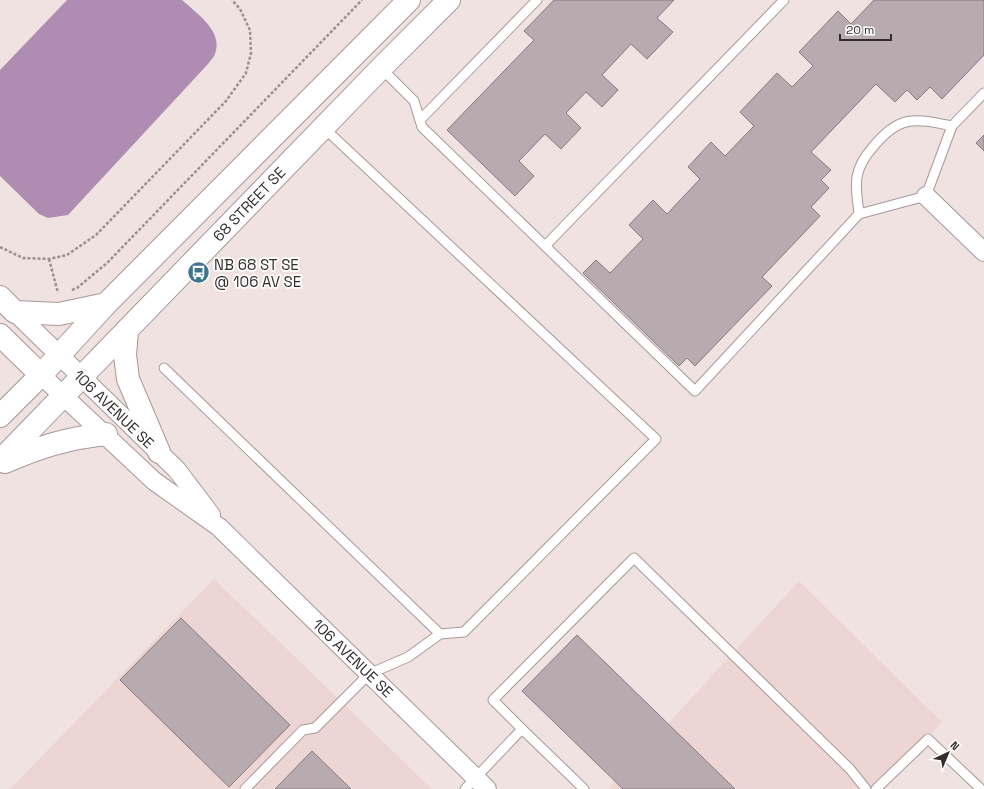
<svg xmlns="http://www.w3.org/2000/svg" width="984" height="789" viewBox="0 0 984 789" font-family="'Space Grotesk',sans-serif">
	<style>
		.built { fill: #ecd5d2 }
		.water { fill: #af8db3 }
		.building { fill: #b8abb0; stroke: #867a7f }
		.lines { fill: none; stroke-linecap: round; stroke-linejoin: round }
		.service-casing { stroke: #a69997; stroke-width: 11 }
		.minor-casing { stroke: #a69997; stroke-width: 20 }
		.tertiary-casing { stroke: #a69997; stroke-width: 24 }
		.path { stroke: #9a908f; stroke-width: 2.5; stroke-dasharray: 3 2; stroke-linecap: butt }
		.service { stroke: #fff; stroke-width: 9 }
		.minor { stroke: #fff; stroke-width: 18 }
		.tertiary { stroke: #fff; stroke-width: 22 }
		.labels { text-anchor: middle; dominant-baseline: central; stroke-width: 3.5; stroke-linejoin: round; paint-order: stroke }
		.street-label { font-size: 15px; fill: #332d2d; stroke: #fff }
		.poi-label { font-size: 15px; fill: #332d2d; stroke: #fff; text-anchor: start }
	</style>
	<rect width="100%" height="100%" fill="#f0e2e0"/>
	<!-- built -->
	<g class="built">
		<polygon points="214,579 432,789 10,789"/>
		<polygon points="799,581 942,722 879,789 608,789"/>
	</g>
	<!-- water -->
	<path class="water" d="M67,0H182C196,13 224,31 215,54C214,57 210,61 208,64L68,215L48,218L39,214L0,176V70Z"/>
	<!-- building -->
	<g class="building">
		<polygon points="554,0 674,0 657,18 673,32 647,59 631,44 602,75 618,90 602,107 586,92 566,113 581,128 561,149 545,134 519,161 534,176 515,196 447,130 534,40 524,31"/>
		<polygon points="874,0 984,0 984,55 942,99 930,87 917,100 907,90 895,102 876,84 811,152 831,170 821,180 829,188 811,207 820,216 762,277 772,286 695,366 687,358 679,366 583,273 596,260 610,273 643,239 629,225 653,200 667,214 700,179 688,167 711,142 725,156 754,126 740,112 777,73 792,87 813,66 799,52 838,11 851,24"/>
		<polygon points="984,135 984,151 976,143"/>
		<polygon points="181,618 290,725 229,787 120,680"/>
		<polygon points="577,635 735,789 623,789 522,691"/>
		<polygon points="312,751 351,789 275,789"/>
	</g>
	<g class="lines">
		<defs>
			<g id="service">
				<path d="M381,68L414,101L422,127L695,391L859,214C858,202 855,188 857,177C859,165 865,156 873,147C899,115 914,118 952,126L984,93"/>
				<polyline points="420,120 537,0"/>
				<polyline points="859,214 926,196 952,126"/>
				<polyline points="545,246 784,0"/>
				<polyline points="164,368 440,634"/>
				<polyline points="522,729 584,789"/>
				<polyline points="245,789 303,730 315,728 369,674 408,657 440,634 464,632 656,439 323,127"/>
				<polyline points="465,789 522,729 493,700 634,558 850,769 866,789"/>
				<polyline points="876,789 928,739 981,789"/>
			</g>
			<g id="minor">
				<polyline points="926,196 984,252"/>
				<polyline points="15,312 177,470 211,515"/>
				<polyline points="41,375 154,481 219,527 487,789"/>
			</g>
			<g id="tertiary">
				<polyline points="0,297 15,312 59,314 106,304"/>
				<polyline points="127,330 125,355 128,379 159,452"/>
				<polyline points="0,335 41,375"/>
				<polyline points="0,416 41,375 106,304 409,0"/>
				<polyline points="0,461 381,68 449,0"/>
				<path d="M5,462C39,447 68,438 106,434"/>
			</g>
		</defs>
		<!-- service casing -->
		<use href="#service" class="service-casing"/>
		<!-- minor casing -->
		<use href="#minor" class="minor-casing"/>
		<!-- tertiary casing -->
		<use href="#tertiary" class="tertiary-casing"/>
		<!-- path -->
		<g class="path">
			<polyline points="0,247 23,258 49,259 67,255 96,235 226,101 246,73 251,53 250,30 240,9 232,0"/>
			<polyline points="49,259 58,293"/>
			<polyline points="72,290 77,288 107,263 362,0"/>
		</g>
		<!-- service -->
		<use href="#service" class="service"/>
		<!-- minor -->
		<use href="#minor" class="minor"/>
		<!-- tertiary -->
		<use href="#tertiary" class="tertiary"/>
	</g>
	<!-- icons -->
	<defs>
		<symbol id="bus-disc" viewBox="-11 -11 22 22"><circle r="9.5" fill="#3d758f" stroke="#fff"/><path d="M-5-6H5V4H4V6H2V4H-2V6H-4V4H-5ZM-3.5-4V0h7V-4ZM-3.5 1.2v1.5H-2V1.2ZM2 1.2v1.5H3.5V1.2Z" fill="#fff"/></symbol>
	</defs>
	<g fill-rule="evenodd">
		<use href="#bus-disc" x="186" y="260" width="25" height="25"/>
	</g>
	<g class="labels">
		<!-- street labels -->
		<g class="street-label">
			<text transform="translate(249 204) rotate(-46)">68 STREET SE</text>
			<text transform="translate(114 409) rotate(44)">106 AVENUE SE</text>
			<text transform="translate(353 658) rotate(44)">106 AVENUE SE</text>
		</g>
		<!-- poi labels -->
		<g class="poi-label">
			<text x="214" y="264">NB 68 ST SE<tspan x="214" dy="17">@ 106 AV SE</tspan></text>
		</g>
	</g>
	<!-- north arrow -->
	<g transform="translate(948 753) rotate(44)" stroke="#ffffff" stroke-width="3" paint-order="stroke">
	<path d="M0-3L7 15L0 10L-7 15Z" fill="#332d2d"/>
	<text y="-6" font-size="11" font-weight="bold" text-anchor="middle" fill="#332d2d">N</text>
	</g>
	<!-- scale -->
	<path d="M840 34v6h51v-6" fill="none" stroke="#332d2d" stroke-width="2"/>
	<text x="846" y="34" font-size="12" fill="#332d2d" stroke="#ffffff" stroke-width="3" paint-order="stroke">20 m</text>
</svg>
